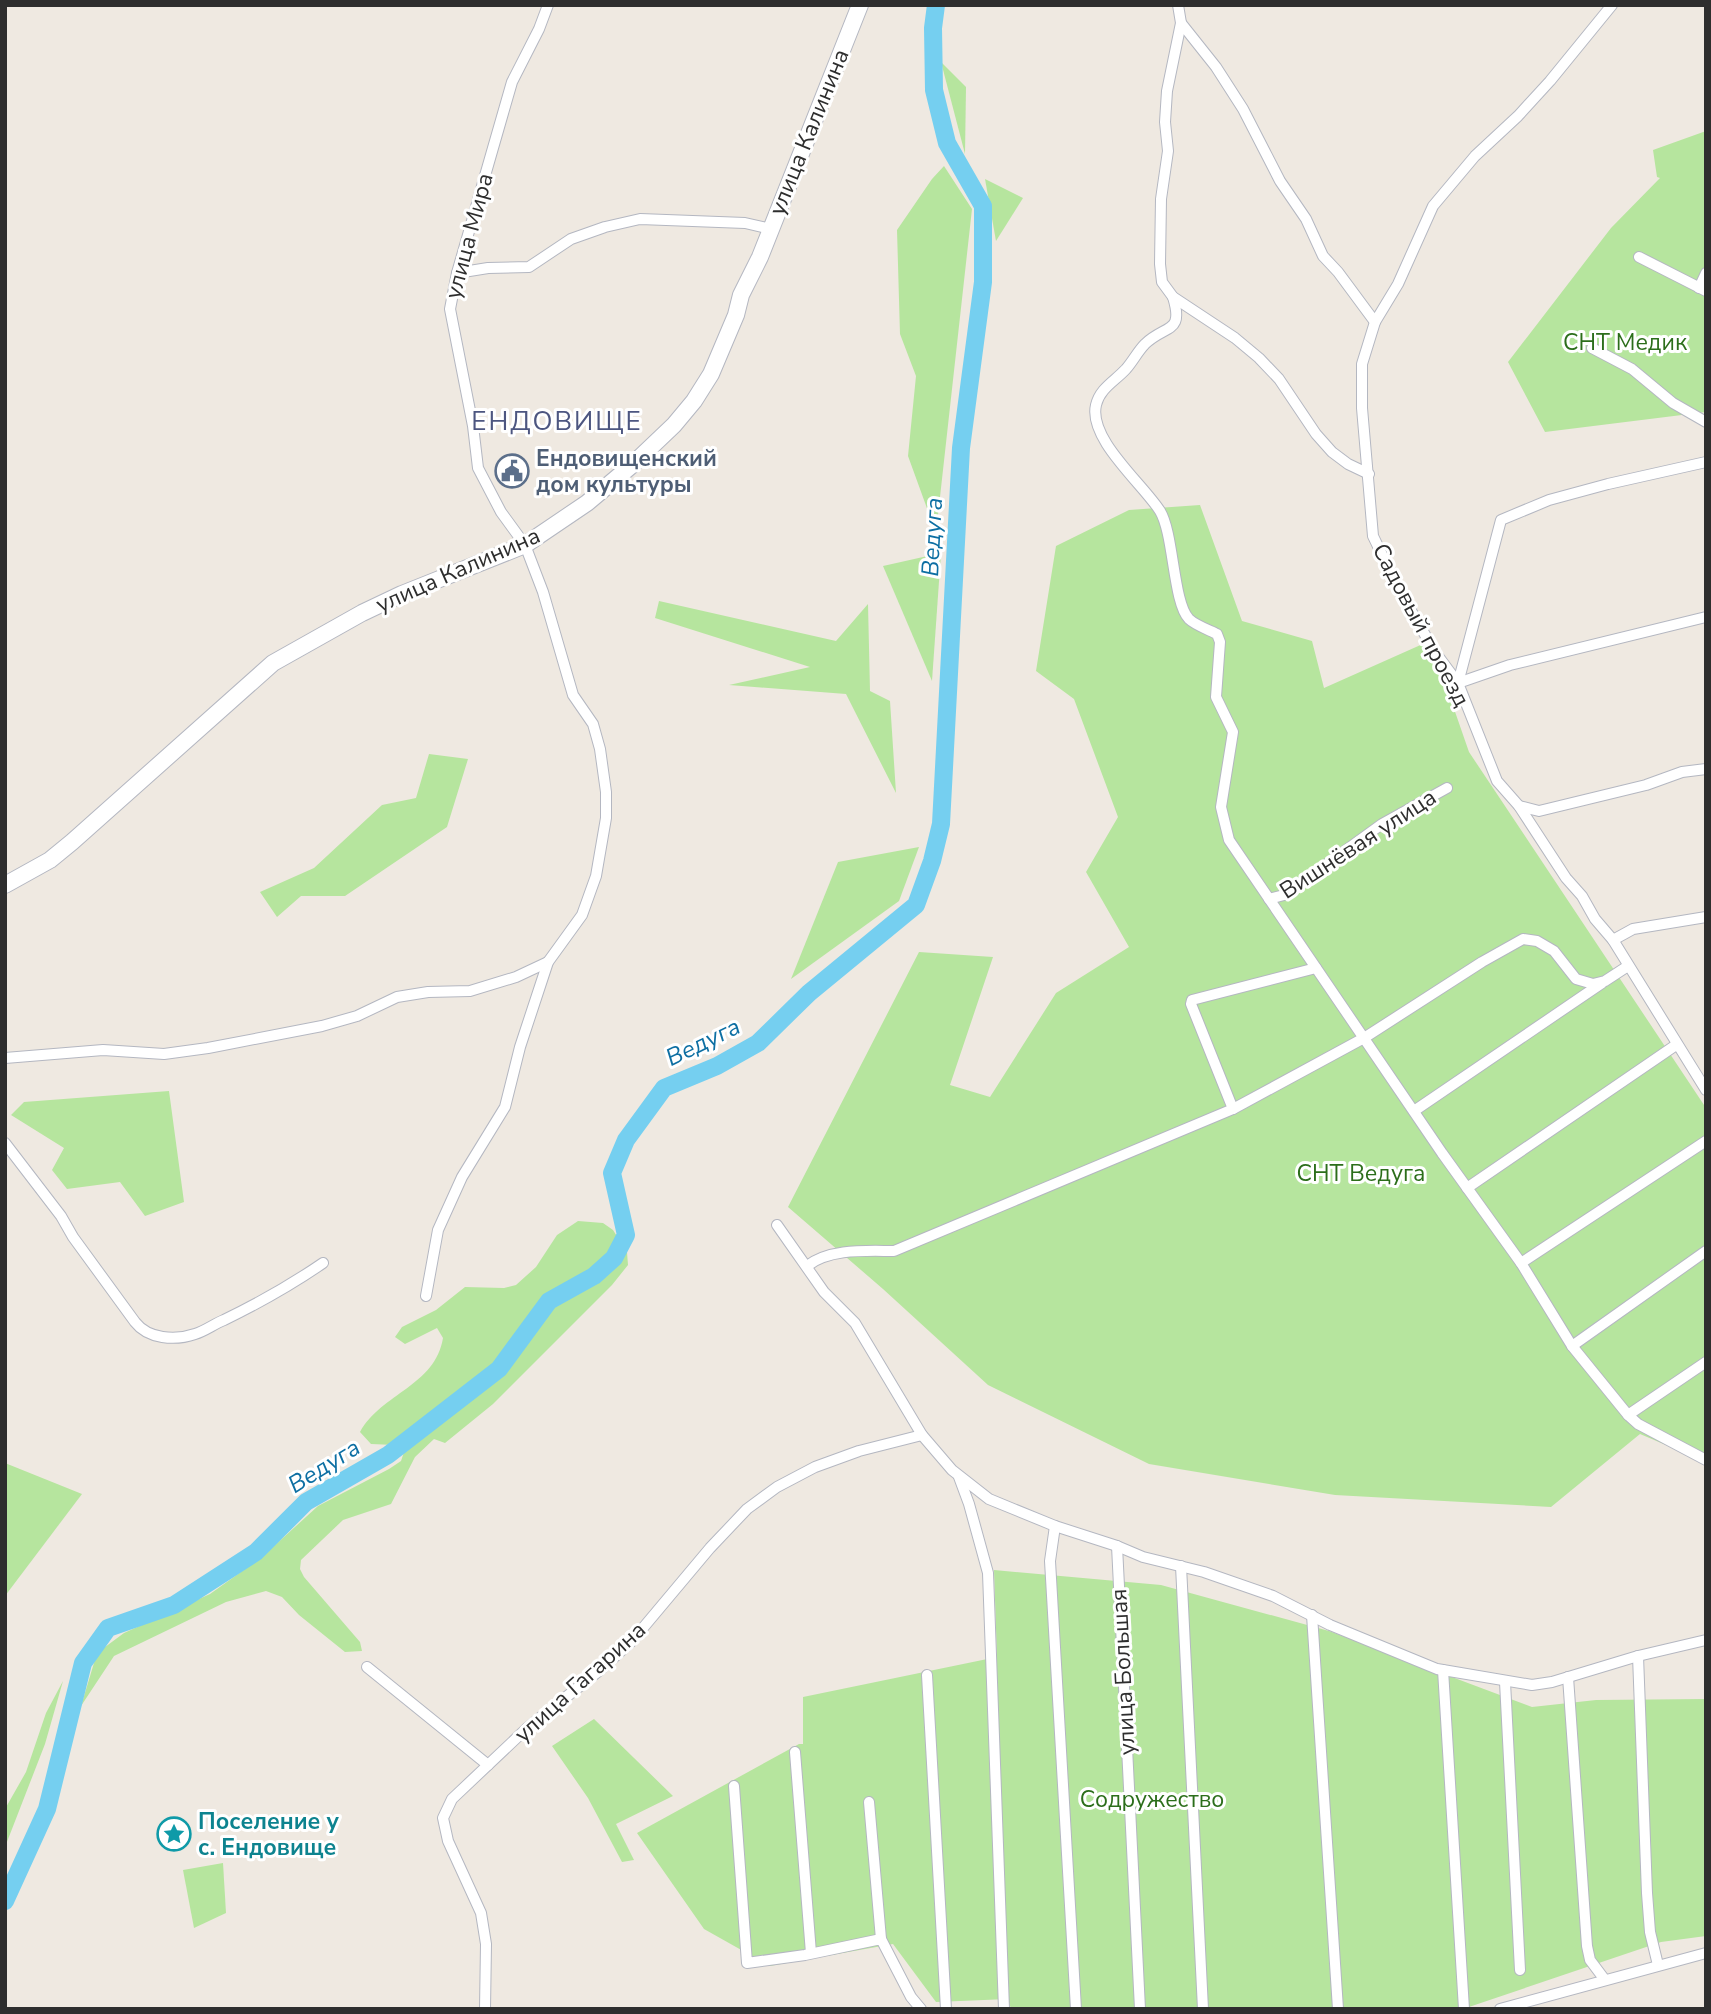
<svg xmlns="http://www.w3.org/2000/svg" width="1711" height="2014" viewBox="0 0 1711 2014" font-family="'Nunito Sans',sans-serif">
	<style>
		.green { fill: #b6e59e }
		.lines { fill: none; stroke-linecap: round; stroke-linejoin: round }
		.river { stroke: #75cff0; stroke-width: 18 }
		.street-casing { stroke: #b4b7c1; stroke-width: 12 }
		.secondary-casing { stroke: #b4b7c1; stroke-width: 18 }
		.street { stroke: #fff; stroke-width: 10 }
		.secondary { stroke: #fff; stroke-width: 16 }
		.labels { text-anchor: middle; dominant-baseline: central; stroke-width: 6; stroke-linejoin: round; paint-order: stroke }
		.street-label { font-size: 23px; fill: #2e2e2e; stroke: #fff }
		.park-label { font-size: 23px; fill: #2c6e1b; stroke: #fff }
		.service-label { font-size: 23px; font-weight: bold; fill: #4e5e75; stroke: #fff; text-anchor: start }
		.culture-label { font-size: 23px; font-weight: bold; fill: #0d838f; stroke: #fff; text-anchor: start }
		.water-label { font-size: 24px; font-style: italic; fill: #0d6fa3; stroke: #fff }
		.quarter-label { font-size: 26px; letter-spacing: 2px; fill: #4d5680; stroke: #fff }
	</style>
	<rect width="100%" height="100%" fill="#efe9e1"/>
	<!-- green -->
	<g class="green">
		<polygon points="941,62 966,87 965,154"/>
		<polygon points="1706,131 1706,412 1545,432 1508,362 1611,228 1660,178 1657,177 1653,150"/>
		<polygon points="944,166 972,209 936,533 908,456 916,376 900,334 897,230 932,179"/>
		<polygon points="985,179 1023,198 996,241"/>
		<polygon points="1200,505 1242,621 1312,641 1324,688 1425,643 1444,680 1469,752 1706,1108 1706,1462 1640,1434 1551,1507 1335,1495 1149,1464 988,1385 883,1289 788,1207 919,952 993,957 950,1085 990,1097 1056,993 1129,947 1086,872 1118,817 1074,699 1036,671 1056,546 1129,510"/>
		<polygon points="941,553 932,681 883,566"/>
		<polygon points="659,601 836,641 868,604 870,691 890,701 896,793 846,694 729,685 810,667 655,618"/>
		<polygon points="429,754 468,759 447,827 345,896 301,896 277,917 260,892 314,868 382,805 416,798"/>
		<polygon points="919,847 899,901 791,979 838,862"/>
		<polygon points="169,1091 184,1202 145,1216 120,1182 67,1189 52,1170 64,1148 11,1115 24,1102"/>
		<path d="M578,1221L603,1223L613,1230L627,1252L628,1265L612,1285L493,1404L445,1443L434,1439L415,1457L391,1504L343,1520L301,1560L300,1569L304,1577L360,1642L362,1651L345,1652L299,1615L282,1597L266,1591L226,1602L114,1656L81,1706L97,1653L124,1633L210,1594L262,1557L318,1506L389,1469L401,1461L405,1449L395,1445L371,1444L360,1432C382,1393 435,1386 443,1338L437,1328L405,1344L395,1337L402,1327L436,1310L465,1287L504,1288L516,1285L536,1267L557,1235Z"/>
		<polygon points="5,1463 82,1494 5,1596"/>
		<polygon points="994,1570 1161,1585 1329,1631 1532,1707 1596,1700 1706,1699 1706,1936 1661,1942 1463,2009 1011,2009 1008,1999 936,2002 893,1944 770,1966 704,1929 637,1833 799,1744 803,1744 803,1697 997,1657"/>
		<polygon points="63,1681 45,1744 5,1847 5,1809 26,1772 46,1713"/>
		<polygon points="594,1719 673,1796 616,1824 634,1860 622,1862 588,1798 552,1746"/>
		<polygon points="223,1863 226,1913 194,1928 183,1870"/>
	</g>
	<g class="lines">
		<!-- river -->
		<polyline class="river" points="5,1901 47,1809 83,1663 108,1628 174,1605 256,1552 306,1502 388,1455 499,1369 549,1301 594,1276 614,1258 626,1235 612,1173 626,1140 664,1088 717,1066 758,1043 809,993 916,905 932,861 941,824 961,448 983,282 983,206 947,143 934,90 933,28 936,5"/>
		<defs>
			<g id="street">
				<polyline points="1178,5 1181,23 1167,91 1165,122 1168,151 1161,199 1160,264 1162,282 1173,297 1235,338 1259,358 1279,379 1316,434 1332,452 1348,464 1369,474"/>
				<polyline points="1612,5 1550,81 1518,116 1475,156 1433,206 1398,284 1375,322 1362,364 1362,408 1373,536 1399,590 1435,652 1458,683 1497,781 1519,806 1566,878 1582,896 1595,919 1613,940 1706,1090"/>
				<polyline points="1181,23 1216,67 1243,109 1280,181 1306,219 1323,256 1338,272 1375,322"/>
				<polyline points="1639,257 1706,291"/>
				<polyline points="457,273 488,268 529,267 571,239 605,227 640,219 745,223 771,229"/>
				<polyline points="1699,288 1706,273"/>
				<path d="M1173,297C1184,334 1166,324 1145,344C1138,351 1133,361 1126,369C1115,381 1100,388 1096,405C1088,439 1143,484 1160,511C1174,534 1173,603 1189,619C1195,625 1209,630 1217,634L1220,642L1216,697L1233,732L1221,807L1229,840L1442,1153L1521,1263L1572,1346L1628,1415L1638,1424L1706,1460"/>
				<polyline points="1592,348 1632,369 1673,403 1706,422"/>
				<polyline points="1458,683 1501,520 1549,500 1608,484 1706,462"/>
				<polyline points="1458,683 1510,665 1706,617"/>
				<polyline points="1519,806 1539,811 1646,785 1682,772 1706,769"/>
				<polyline points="1269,899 1284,895 1382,824 1447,788"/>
				<polyline points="1613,940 1633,929 1706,917"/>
				<polyline points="5,1058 103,1050 164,1054 208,1048 322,1026 357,1016 397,997 428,992 470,991 516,977 548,962"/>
				<polyline points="1233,1109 1364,1038 1482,962 1523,939 1537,941 1554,951 1576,979 1593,984 1605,981 1628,966"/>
				<polyline points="1414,1111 1602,983"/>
				<path d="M5,1143L61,1216L73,1237L135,1322C148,1339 175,1341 195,1334C205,1331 214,1324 224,1320C259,1303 291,1285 323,1263"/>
				<polyline points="1467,1188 1676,1045"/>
				<polyline points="777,1225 824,1292 855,1323 922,1435 952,1470 989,1499 1055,1526 1117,1546 1143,1557 1204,1572 1273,1596 1330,1625 1437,1669 1532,1685 1552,1682 1638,1656 1706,1640"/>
				<polyline points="1521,1263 1706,1141"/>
				<path d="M807,1266C830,1248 867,1251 894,1251L1233,1109L1191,1004L1192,1000L1316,968"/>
				<polyline points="426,1296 438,1230 462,1177 505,1107 520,1047 548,962 582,915 596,876 606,818 606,792 600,749 593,724 573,695 543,592 525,545 501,512 478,468 473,426 450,309 457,273 512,82 539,29 548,5"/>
				<polyline points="1572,1346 1706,1251"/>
				<polyline points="1628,1415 1706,1362"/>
				<polyline points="959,1477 969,1504 988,1573 1004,2009"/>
				<polyline points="1055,1526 1050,1561 1076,2009"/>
				<polyline points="1117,1546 1140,2009"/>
				<polyline points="1181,1566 1203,2009"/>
				<polyline points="1312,1615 1338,2009"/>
				<polyline points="1638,1656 1647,1893 1650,1932 1658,1965"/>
				<polyline points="367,1667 488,1765"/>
				<polyline points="1443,1670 1464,2009"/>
				<polyline points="927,1675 946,2009"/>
				<polyline points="1568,1677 1587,1946 1590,1960 1605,1980"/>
				<polyline points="1505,1682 1520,1970"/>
				<polyline points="795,1752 811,1953"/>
				<polyline points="734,1786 747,1963 805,1955 881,1939 911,1997 921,2009"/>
				<polyline points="869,1802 881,1939"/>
				<polyline points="485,2009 486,1944 481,1913 448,1841 443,1818 452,1799 526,1729 600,1670 632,1641 710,1548 747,1509 777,1487 815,1467 859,1451 922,1435"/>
				<polyline points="1500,2009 1706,1953"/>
			</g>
			<polyline id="secondary" points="5,885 50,860 72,842 273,663 362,613 402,594 525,545 587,503 632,465 674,425 694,401 711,374 736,315 741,295 760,257 860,5"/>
		</defs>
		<!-- street casing -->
		<use href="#street" class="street-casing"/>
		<!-- secondary casing -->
		<use href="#secondary" class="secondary-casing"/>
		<!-- street -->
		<use href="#street" class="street"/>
		<!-- secondary -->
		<use href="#secondary" class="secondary"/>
	</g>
	<!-- icons -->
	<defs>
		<symbol id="civic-ring" viewBox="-11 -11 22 22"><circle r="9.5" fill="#fff" stroke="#5c6f8a" stroke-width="1.5"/><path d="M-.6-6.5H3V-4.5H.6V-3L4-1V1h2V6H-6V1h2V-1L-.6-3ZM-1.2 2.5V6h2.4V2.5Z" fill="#5c6f8a"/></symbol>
		<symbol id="sight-ring" viewBox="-11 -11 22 22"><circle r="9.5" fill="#fff" stroke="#0f9aa8" stroke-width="1.5"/><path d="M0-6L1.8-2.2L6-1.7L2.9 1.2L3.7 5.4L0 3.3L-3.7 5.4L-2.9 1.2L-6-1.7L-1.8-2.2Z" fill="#0f9aa8"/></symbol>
	</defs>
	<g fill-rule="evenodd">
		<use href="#civic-ring" x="493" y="452" width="38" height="38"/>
		<use href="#sight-ring" x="155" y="1815" width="38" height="38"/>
	</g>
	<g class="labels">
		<!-- street labels -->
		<g class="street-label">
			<text transform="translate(809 132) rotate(-68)">улица Калинина</text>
			<text transform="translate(469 236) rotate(-75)">улица Мира</text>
			<text transform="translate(458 570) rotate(-24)">улица Калинина</text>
			<text transform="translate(1421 625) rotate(62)">Садовый проезд</text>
			<text transform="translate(1358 844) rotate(-33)">Вишнёвая улица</text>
			<text transform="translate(1123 1672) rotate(-93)">улица Большая</text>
			<text transform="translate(580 1682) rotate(-42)">улица Гагарина</text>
		</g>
		<!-- park labels -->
		<g class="park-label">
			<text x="1625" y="342">СНТ Медик</text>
			<text x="1361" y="1173">СНТ Ведуга</text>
			<text x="1152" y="1799">Содружество</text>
		</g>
		<!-- service labels -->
		<g class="service-label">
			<text x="536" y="458">Ендовищенский<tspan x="536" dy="26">дом культуры</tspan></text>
		</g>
		<!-- culture labels -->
		<g class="culture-label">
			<text x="198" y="1821">Поселение у<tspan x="198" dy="26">с. Ендовище</tspan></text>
		</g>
		<!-- water labels -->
		<g class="water-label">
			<text transform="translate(932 537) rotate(-87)">Ведуга</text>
			<text transform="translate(703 1042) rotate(-26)">Ведуга</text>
			<text transform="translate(324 1466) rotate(-32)">Ведуга</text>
		</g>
		<!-- quarter labels -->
		<g class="quarter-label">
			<text x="557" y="421">ЕНДОВИЩЕ</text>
		</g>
	</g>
	<!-- border -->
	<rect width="1711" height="2014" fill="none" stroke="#2e2e2e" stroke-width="14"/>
</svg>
